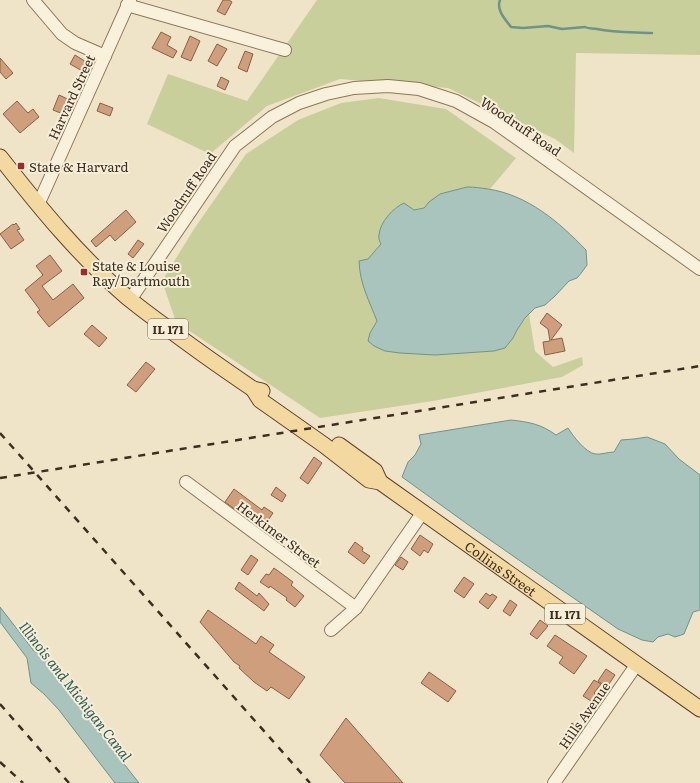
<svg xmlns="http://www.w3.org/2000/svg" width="700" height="783" viewBox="0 0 700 783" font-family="Literata,serif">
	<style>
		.green { fill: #c9cf9b }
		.water { fill: #a9c4bc; stroke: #6f938a }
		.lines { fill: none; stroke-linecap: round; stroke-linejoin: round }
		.stream { stroke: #6f938a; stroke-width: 2.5 }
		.building { fill: #cf9f7d; stroke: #8d5f41 }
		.minor-casing { stroke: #8d765c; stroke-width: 14 }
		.major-casing { stroke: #5b4430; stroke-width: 17 }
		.minor { stroke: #faf1dc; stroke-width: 12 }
		.major { stroke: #f3d9a0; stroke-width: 15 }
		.rail { stroke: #3d2e20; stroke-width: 2.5; stroke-dasharray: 7 7; stroke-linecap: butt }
		.poi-dot { fill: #9e2a2b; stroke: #f7eed8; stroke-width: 1.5 }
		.labels { text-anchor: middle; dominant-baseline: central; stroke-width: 4; stroke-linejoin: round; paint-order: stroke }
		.shield { fill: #f7eed8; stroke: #756857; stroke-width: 1 }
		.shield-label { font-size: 12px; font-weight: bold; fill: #3d2e20 }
		.street-label { font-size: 13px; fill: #3d2e20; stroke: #f7eed8 }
		.poi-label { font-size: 13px; fill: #3d2e20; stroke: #f7eed8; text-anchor: start }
		.water-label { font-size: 14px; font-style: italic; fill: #2f5d5a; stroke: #f7eed8 }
	</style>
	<rect width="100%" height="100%" fill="#f0e4c8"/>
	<!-- green -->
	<g class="green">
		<polygon points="317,0 700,0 700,55 576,53 574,153 555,139 448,88 340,79 267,106 210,154 147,124 168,74 247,101"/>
		<polygon points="379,98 446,109 516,158 490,189 467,187 429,202 424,208 414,210 409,207 396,207 388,217 381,228 381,244 368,259 375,314 377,321 370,333 435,355 494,351 513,338 517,330 529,314 535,351 553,367 582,357 583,365 562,377 433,401 320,418 176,322 162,281 194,229 246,154 298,120 341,103"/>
	</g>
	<!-- water -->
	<g class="water">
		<path d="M467,187C474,187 481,188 488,189C528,195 559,222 586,250L587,265L582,272L577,278L569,281L555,296L545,305L535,308L525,318L517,330L513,338L505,348L494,351L435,355L400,353L385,351L374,346L368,341L370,333L377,321C369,300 360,285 359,261L368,259L381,244C380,242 378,238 379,235C380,222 393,208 404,203L414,210L424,208L429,202L440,194Z"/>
		<path d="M511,420C529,422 541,424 556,435L568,428C573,436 585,452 595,454C600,455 608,452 614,452L621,440L634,439L647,437L665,444L679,459L700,475V610L693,612L684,634L675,637L668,634L658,637L653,642L642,640L618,629L470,526L402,477L408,462L415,455L421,444L419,435Z"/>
		<polygon points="0,607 34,651 47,659 69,690 81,697 82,700 77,704 139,783 115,783 59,710 44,694 31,683 27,658 0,622"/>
	</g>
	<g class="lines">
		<!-- stream -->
		<path class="stream" d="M500,0C496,10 505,19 511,27L523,28L548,26L562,29L585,27C589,29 592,28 597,29C615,33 634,32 652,33"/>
	</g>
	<!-- building -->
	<g class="building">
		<polygon points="223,0 229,0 232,2 225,15 217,11"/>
		<polygon points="161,32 171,37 167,45 177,51 173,58 152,48"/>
		<polygon points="190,36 200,41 191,61 181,57"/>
		<polygon points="217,44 227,49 217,66 208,61"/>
		<polygon points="245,51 253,54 247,72 238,68"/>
		<polygon points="75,55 91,65 86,73 70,64"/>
		<polygon points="0,58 13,73 6,79 0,72"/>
		<polygon points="221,77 229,81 225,90 217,86"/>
		<polygon points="59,95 72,101 69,109 65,108 63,114 53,110"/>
		<polygon points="17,101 28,113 33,109 39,117 20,133 3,114"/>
		<polygon points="100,103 113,108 110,116 97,111"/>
		<polygon points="126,210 136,222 115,241 110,235 96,247 91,241"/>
		<polygon points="16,223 20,229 17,230 24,240 11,249 0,234 13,224 14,225"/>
		<polygon points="138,240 144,244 133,258 128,254"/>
		<polygon points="50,255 62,271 42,286 53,300 73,284 84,298 49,327 37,312 40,310 25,290 43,275 36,266"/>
		<polygon points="547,313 562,325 551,340 562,338 565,351 545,355 543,342 550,341 548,329 540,323"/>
		<polygon points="92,325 107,338 99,347 84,334"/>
		<polygon points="146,362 155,369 136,392 127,385"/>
		<polygon points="314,457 322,463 308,484 300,478"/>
		<polygon points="276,487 286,495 282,502 271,495"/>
		<polygon points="234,489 262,510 264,507 273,513 262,529 225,502"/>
		<polygon points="420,535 433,544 428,553 424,550 420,556 411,549"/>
		<polygon points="355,542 363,548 362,551 370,556 364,564 348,552"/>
		<polygon points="251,555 258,560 248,575 241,570"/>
		<polygon points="401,557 408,562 403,570 395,565"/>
		<polygon points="274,568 293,582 291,585 304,596 295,607 286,600 287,598 270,586 269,588 260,582 266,574 269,575"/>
		<polygon points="464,577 474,584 464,598 454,591"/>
		<polygon points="239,582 257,596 259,593 269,604 264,611 235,589"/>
		<polygon points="486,593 490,596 492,594 497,597 488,609 479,602"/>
		<polygon points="510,600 517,605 510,616 503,611"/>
		<polygon points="208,610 256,644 261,636 274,645 269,652 305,677 289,699 271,687 267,691 254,682 239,668 240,666 234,662 200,622"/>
		<polygon points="540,620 548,626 537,639 530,634"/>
		<polygon points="555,635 587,656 574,674 559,663 563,657 547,646"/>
		<polygon points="606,669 615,675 607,687 598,681"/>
		<polygon points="429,672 456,691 448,702 421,683"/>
		<polygon points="594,680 601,684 594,693 600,698 596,704 583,696"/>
		<polygon points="346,718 403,783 345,783 320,755"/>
		<polygon points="572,723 579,728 569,744 561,739"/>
	</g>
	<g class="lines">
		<defs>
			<g id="minor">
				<polyline points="33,0 62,34 75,43 105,56"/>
				<polyline points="127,5 285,50"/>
				<polyline points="38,205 130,0"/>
				<polyline points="130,300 235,146 272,117 299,103 326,94 354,88 388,86 419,89 456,101 494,122 700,269"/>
				<polyline points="186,482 356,608"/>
				<polyline points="331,630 356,608 423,512"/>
				<polyline points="554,783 637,664"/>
			</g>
			<g id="major">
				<path d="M0,157C40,208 79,256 128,298C139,307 151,316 162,324C192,347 222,368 253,389L262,391"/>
				<path id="s1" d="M253,389L260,400L324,445L369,480L380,482L700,709"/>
				<polyline points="339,445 375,471 380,482"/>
			</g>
		</defs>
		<!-- minor casing -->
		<use href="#minor" class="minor-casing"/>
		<!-- major casing -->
		<use href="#major" class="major-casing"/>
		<!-- minor -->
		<use href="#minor" class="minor"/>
		<!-- major -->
		<use href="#major" class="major"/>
		<!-- rail -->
		<g class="rail">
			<polyline points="0,433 310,783"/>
			<polyline points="0,478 700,366"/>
			<polyline points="0,704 69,783"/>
			<polyline points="0,762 23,783"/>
		</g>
	</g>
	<!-- markers -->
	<g class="poi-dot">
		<rect x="17" y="162" width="8" height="8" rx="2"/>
		<rect x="80" y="268" width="8" height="8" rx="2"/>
	</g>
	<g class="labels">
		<!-- shield labels -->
		<g class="shield">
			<rect x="148" y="319" width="40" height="20" rx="3"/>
			<rect x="545" y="604" width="40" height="20" rx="3"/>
		</g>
		<g class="shield-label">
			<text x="168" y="329">IL 171</text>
			<text x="565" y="614">IL 171</text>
		</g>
		<!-- street labels -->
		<g class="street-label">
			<text transform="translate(71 97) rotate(-65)">Harvard Street</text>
			<text transform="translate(521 126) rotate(34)">Woodruff Road</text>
			<text transform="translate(186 192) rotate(-56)">Woodruff Road</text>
			<text transform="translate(279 534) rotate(37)">Herkimer Street</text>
			<text stroke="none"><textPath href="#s1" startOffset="308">Collins Street</textPath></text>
			<text transform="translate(584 715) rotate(-55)">Hills Avenue</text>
		</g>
		<!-- poi labels -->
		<g class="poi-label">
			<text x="29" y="166">State &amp; Harvard</text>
			<text x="92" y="265">State &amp; Louise<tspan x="92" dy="15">Ray/Dartmouth</tspan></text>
		</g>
		<!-- water labels -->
		<g class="water-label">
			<text transform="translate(76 691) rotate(52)">Illinois and Michigan Canal</text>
		</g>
	</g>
</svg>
